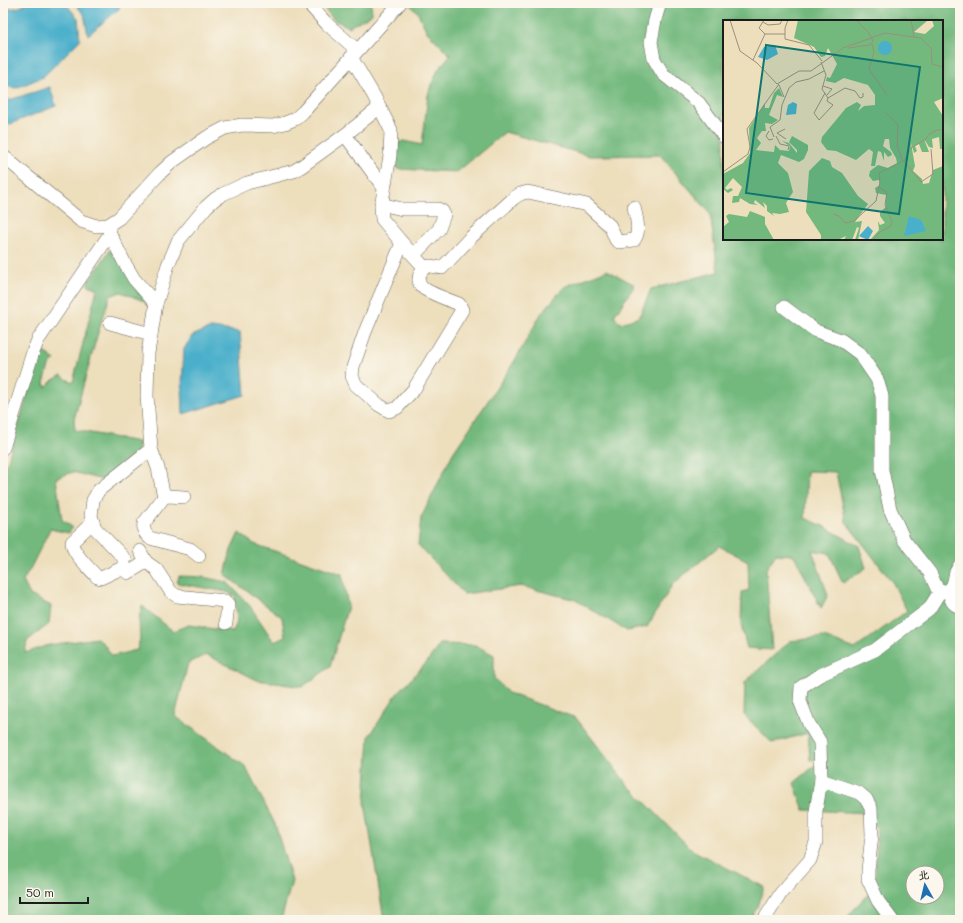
<svg xmlns="http://www.w3.org/2000/svg" width="963" height="923" viewBox="0 0 963 923" font-family="Mali,'LXGW WenKai TC',sans-serif">
	<style>
		.forest { fill: #73b97e; stroke: #486a4d; fill-rule: evenodd }
		.water { fill: #4aafca; stroke: #336673 }
		.lines { fill: none; stroke-linecap: round; stroke-linejoin: round }
		.minor-casing { stroke: #656054; stroke-width: 14 }
		.minor { stroke: #fff; stroke-width: 13 }
		.inset-road { fill: none; stroke: #99907c; stroke-width: 1 }
		.view { fill: #0f766e; fill-opacity: 0.15; stroke: #0f766e; stroke-width: 2 }
		.inset-edge { fill: none; stroke: #1c1c1c; stroke-width: 2 }
	</style>
	<rect width="100%" height="100%" fill="#fbf7ec"/>
	<filter id="ink" filterUnits="userSpaceOnUse"><feTurbulence type="fractalNoise" baseFrequency=".025" numOctaves="2"/><feDisplacementMap in="SourceGraphic" scale="8" xChannelSelector="R" yChannelSelector="G"/><feConvolveMatrix kernelMatrix="1 2 1 2 8 2 1 2 1" color-interpolation-filters="sRGB"/></filter>
	<filter id="wash" filterUnits="userSpaceOnUse"><feTurbulence type="fractalNoise" baseFrequency=".012" numOctaves="4" result="noise"/><feDisplacementMap in="SourceGraphic" scale="16" xChannelSelector="R" yChannelSelector="G"/><feGaussianBlur stdDeviation="0.9" result="paint"/><feColorMatrix in="noise" values="0 0 0 0 0 0 0 0 0 0 0 0 0 0 0 0 0 1.4 0 .05"/><feComposite in="paint" operator="in"/></filter>
	<g filter="url(#wash)">
		<rect width="100%" height="100%" fill="#eddebc"/>
		<!-- forest -->
		<g class="forest">
			<polygon points="320,3 371,3 372,14 349,27 334,20"/>
			<path d="M408,3H960V920H845L862,900L875,888L877,828L868,813L804,810L794,783L823,759L810,760L808,733L772,743L744,715L745,682L790,641L824,637L855,649L907,611L893,583L846,522L836,472L807,471L805,518L823,526L859,546L866,568L843,583L829,553L812,550L828,595L821,608L794,555L776,554L766,569L772,650L747,648L741,625L742,592L749,590L748,561L719,546L673,584L647,627L627,631L576,600L521,586L464,594L418,545L421,518L453,453L514,362L541,314L564,287L607,270L635,285L614,316L621,323L639,317L651,289L718,272L710,213L660,155L590,156L505,132L457,172L397,169L398,143L404,141L422,145L428,95L431,85L438,70L450,55L427,32L418,13ZM724,21H942V239H724ZM913,873H937V897H913Z"/>
			<polygon points="109,251 113,251 149,303 121,292 110,296 97,336 74,419 75,430 138,442 138,450 102,480 73,472 56,478 62,520 72,527 69,533 50,529 30,569 23,581 30,595 51,606 49,624 27,641 25,653 49,645 97,638 104,644 112,656 137,650 140,639 139,619 142,606 173,631 189,625 233,632 237,622 235,596 227,592 177,583 179,576 202,577 227,582 250,606 274,642 285,637 282,617 225,575 231,550 239,533 254,544 342,574 348,606 330,667 302,687 257,680 207,655 188,663 175,716 245,766 275,824 292,881 281,920 3,920 3,470 8,460 35,369 44,352 55,360 49,366 44,383 46,387 53,380 62,375 66,379 73,382 97,289 87,284"/>
			<polygon points="440,644 475,645 494,655 494,678 508,693 576,718 627,784 692,850 764,887 758,907 749,920 384,920 365,803 369,737 396,695 427,662"/>
		</g>
		<!-- water -->
		<g class="water">
			<polygon points="29,3 65,3 78,18 80,40 43,77 16,88 3,86 3,9 17,8"/>
			<polygon points="74,3 120,3 119,9 88,35 84,14"/>
			<polygon points="50,87 56,106 10,124 3,121 3,102"/>
			<polygon points="211,328 240,332 245,395 183,414 182,385 184,349 192,336"/>
		</g>
	</g>
	<g filter="url(#ink)">
		<g class="lines">
			<defs>
				<g id="minor">
					<polyline points="308,3 327,24 357,50"/>
					<polyline points="660,3 655,20 651,42 654,59 663,74 699,103 724,137"/>
					<polyline points="351,57 374,96 391,130 390,156 381,207 382,219 402,243 425,268"/>
					<polyline points="345,135 384,188"/>
					<polyline points="3,156 81,221 96,226 108,225 119,218 160,173 172,162 206,138 225,128 242,125 273,126 285,123 295,119 303,112 400,3"/>
					<polyline points="381,204 402,209 438,209 442,211 444,215 439,229 414,255"/>
					<polyline points="110,234 124,262 134,279 156,304"/>
					<path d="M402,243L365,332L353,367L352,376L356,385L379,405L389,411L397,408L414,389L462,310L459,304C451,301 427,292 422,287C415,280 421,266 430,266C433,266 439,268 442,268L469,239L514,198L520,194L528,192L587,205L610,226L616,240L619,242L634,240C641,231 636,217 634,207"/>
					<polyline points="110,323 151,334"/>
					<polyline points="3,448 33,352 38,340 110,234 108,225"/>
					<polyline points="151,449 158,468 164,497"/>
					<path d="M184,497L169,496L164,497L144,523C143,529 144,534 150,538L190,549L199,556"/>
					<path d="M93,522L72,542C72,554 90,568 97,577L101,578L124,567"/>
					<polyline points="140,551 146,562 156,569 171,592 177,596 225,601 228,604 226,623"/>
					<polyline points="125,559 95,528 91,516 93,500 99,490 151,449 147,396 148,353 156,304 168,265 178,241 206,207 215,199 223,194 247,183 294,171 302,166 345,135 380,107"/>
					<polyline points="124,562 124,570 128,573 146,562"/>
					<path d="M949,590C951,599 950,603 960,607"/>
					<polyline points="939,593 949,590 953,585 956,572 960,565"/>
					<polyline points="821,780 859,793 866,799 871,808 872,835 868,870 868,879 878,901 892,920"/>
					<polyline points="764,920 781,893 810,860 816,842 816,811 821,780 820,742 809,724 800,701 801,687 820,675 875,650 929,609 939,593 930,573 904,540 890,509 882,470 882,396 877,379 860,354 841,340 816,331 784,307"/>
				</g>
			</defs>
			<!-- minor casing -->
			<use href="#minor" class="minor-casing"/>
			<!-- minor -->
			<use href="#minor" class="minor"/>
		</g>
	</g>
	<!-- overview -->
	<g transform="translate(723 20)">
		<rect width="220" height="220" fill="#eddebc"/>
		<path d="M75,0L204,1L191,12L202,14L211,6L209,0H220V78L211,82L220,96V129H217L216,117L209,119L210,128L206,127L201,119L206,132H199L196,124L192,126L194,131L191,133L188,123L192,146L190,151L199,159L200,164L206,163L210,150L220,146V220H147L156,210L155,201L157,205L162,203L157,196V192L163,187V175L153,173L152,168L157,165L156,160L150,161L146,156L147,151L155,145L165,148L174,143L173,138L167,128L166,119H162L160,126L168,132L169,135L165,137L161,132V141L158,132L155,131L152,146H148L150,132L146,129L133,140L113,131L104,130L98,122L99,117L123,88L134,82L138,85L135,91L141,86L152,85V75L145,65L121,58L112,63L103,61L104,57L107,58L114,44L105,28L102,36L98,37L91,27L71,18ZM56,68L60,77L54,75L46,95L55,100L49,104L42,103L43,111H39L34,118L38,123L33,130L51,132L52,125L57,130L66,131L67,126L59,121L66,123L74,133V130L66,122L69,116L85,125V130L81,139L76,142L58,135L55,143L65,153L70,172L63,183L66,192L57,194L49,193L51,196L44,191V186L40,182L42,188L32,180L31,183L35,185L27,184L17,178L16,182L9,183L10,176H15L19,167L10,158L2,168L4,170L8,168L10,170L5,173L0,169V154L20,143L27,133L26,108L42,83V88H46L51,73ZM99,138L107,141L109,147L119,153L135,176L145,184L132,202L139,201L135,220H132L136,208L134,207L129,220H121L123,216L115,220H98V215L83,192L86,151ZM27,191L42,197V204L51,220H0V207L6,202L3,196L6,194L24,197Z" fill="#73b97e"/>
		<path d="M155 28a7 7 0 1 1 14 0a7 7 0 1 1-14 0ZM52,25L55,34L44,40L35,37L41,27ZM70,82L74,84L73,94L63,95L65,85ZM186,196L198,200L203,211L181,216ZM145,206L150,211L145,220L136,216Z" fill="#4aafca"/>
		<path class="inset-road" d="M7,0L17,31L34,43L54,64L76,51H88L120,28L162,13L198,18L208,28L209,44L220,47M41,0L36,8L42,14H62M65,0L62,8V19L86,25L99,41M188,0L191,17M40,2L45,5L57,4L59,0M149,24L151,32L146,49L164,75M125,28L147,25L150,21L146,13L133,0M30,40L42,14M98,42L103,55L99,69L105,78M56,65L61,77M100,66L109,69L104,75M102,73L91,93L96,100L110,85L104,81L105,78L122,68L132,71L137,78L140,77V73M62,109L54,113L63,119M46,111L43,116L46,120L50,119M53,116L57,124L66,126L65,130M51,117L47,107L57,100L59,85L66,68L73,62L86,59L101,51M181,141L198,162L210,154L208,129M181,141L188,128L203,119L206,114L214,110H220M0,152L25,134L27,127L24,109L56,64M110,194L116,196L122,203L131,201L153,181L157,162L156,153L180,141L174,126L175,105L162,92M150,220L157,212L168,206L169,201L162,185L164,172L157,168"/>
		<path class="view" d="M43,25L197,47L176,194L23,173Z"/>
		<rect width="220" height="220" class="inset-edge"/>
	</g>
	<!-- margin -->
	<rect width="963" height="923" fill="none" stroke="#fbf7ec" stroke-width="16"/>
	<!-- north arrow -->
	<g transform="translate(925 885) rotate(352)"><circle r="19" fill="#fbf7ec" stroke="#a29f99"/>
	<path d="M0-3L7 15L0 10L-7 15Z" fill="#1f6fb2"/>
	<text y="-6" font-size="11" font-weight="bold" text-anchor="middle" fill="#1c1c1c">北</text>
	</g>
	<!-- scale -->
	<path d="M20 897v6h68v-6" fill="none" stroke="#1c1c1c" stroke-width="2"/>
	<text x="26" y="897" font-size="12" fill="#1c1c1c" stroke="#fbf7ec" stroke-width="3" paint-order="stroke">50 m</text>
</svg>
